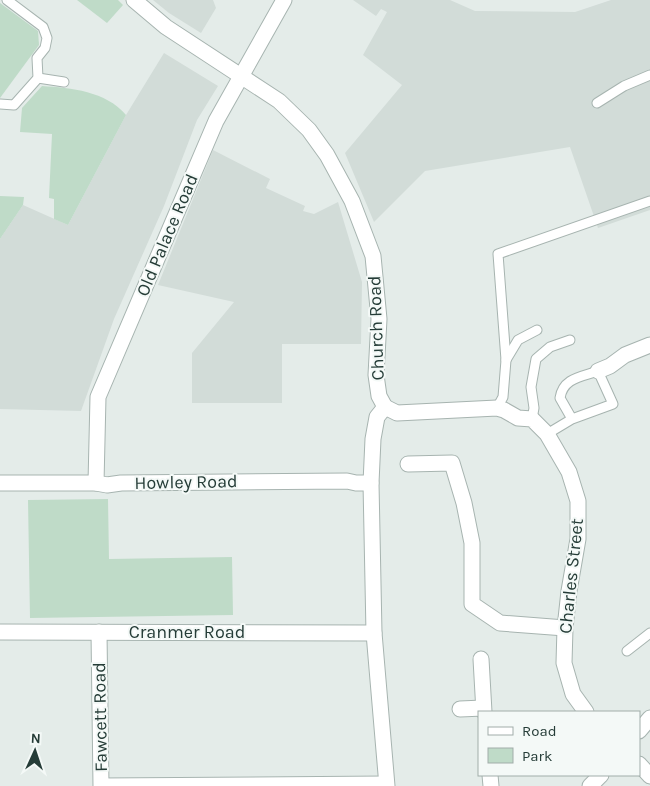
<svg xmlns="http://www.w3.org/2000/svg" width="650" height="786" viewBox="0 0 650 786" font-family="Karla,sans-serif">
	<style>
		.built { fill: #d2dcd8 }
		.green { fill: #bfdbc8 }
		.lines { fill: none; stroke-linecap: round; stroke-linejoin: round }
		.lane-casing { stroke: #a7b4b0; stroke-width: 11 }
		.street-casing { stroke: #a7b4b0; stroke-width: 17 }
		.lane { stroke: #fff; stroke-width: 9 }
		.street { stroke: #fff; stroke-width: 15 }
		.labels { text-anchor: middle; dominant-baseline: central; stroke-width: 4; stroke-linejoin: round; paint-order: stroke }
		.street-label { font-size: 18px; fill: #253c37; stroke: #f4f9f7 }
	</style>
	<rect width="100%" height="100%" fill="#e4ece9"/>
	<!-- built -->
	<g class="built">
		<polygon points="153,0 213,0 216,8 201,33 169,13"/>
		<polygon points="353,0 450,0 475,11 575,12 611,0 650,0 650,210 598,228 570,147 425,171 374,222 345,153 402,85 363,55 387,12 381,9 376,16"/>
		<polygon points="164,53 218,86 197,120 164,206 114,319 81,411 0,409 0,239 23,205 68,225 126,115"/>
		<polygon points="213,150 270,179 266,188 305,206 303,211 314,214 338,202 362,282 361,344 282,344 282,403 192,403 192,353 234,302 158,285"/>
	</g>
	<!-- green -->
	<g class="green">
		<polygon points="77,0 118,0 123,5 107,23"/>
		<polygon points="0,3 38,31 39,45 0,98"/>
		<path d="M42,86C71,88 106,91 126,115L68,225L54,219V199L49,198L52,134L20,132L22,108Z"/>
		<polygon points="0,196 24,197 23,205 0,239"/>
		<polygon points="108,499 109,559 232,557 233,615 30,618 28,500"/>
	</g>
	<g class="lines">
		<defs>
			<g id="lane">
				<polyline points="38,78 64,82"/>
				<polyline points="597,103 624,86 650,75"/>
				<polyline points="0,104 14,105 38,78 37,58 45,48 47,38 43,27 7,0"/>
				<polyline points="506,360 518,340 537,330"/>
				<polyline points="497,408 503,397 506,360 498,254 650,201"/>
				<polyline points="532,419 534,408 531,387 536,359 550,347 570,340"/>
				<path d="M547,434L572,419L560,398C563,378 581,377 598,371L613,404L572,419"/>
				<polyline points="627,651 650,633"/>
			</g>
			<g id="street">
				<polyline points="134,0 166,27 279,101 309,130 327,155 352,201 373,256 379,319 376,375 379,396 385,407"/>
				<polyline points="598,371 610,366 625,355 650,345"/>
				<polyline points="385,407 397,413 497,408 504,410 518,418 532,419 547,434 569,472 578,501 578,539 569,591 565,628 564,663 573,694 586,712"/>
				<polyline points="385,407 377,417 373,439 371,483 374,633 387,786"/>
				<polyline points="408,464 452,463 464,503 472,543 472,604 500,623 565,628"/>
				<polyline points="0,483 96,483 107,485 121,483 347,481 356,483 371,483"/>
				<polyline points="96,483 98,397 216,121 284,0"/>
				<polyline points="0,632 374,633"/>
				<polyline points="99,632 101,786 386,784"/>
				<polyline points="481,659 484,712"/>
				<polyline points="460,709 483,708"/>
				<polyline points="639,731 650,718"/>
				<polyline points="639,764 650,776"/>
				<polyline points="490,775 491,786"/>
				<polyline points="590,786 601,775"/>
			</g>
		</defs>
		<!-- lane casing -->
		<use href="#lane" class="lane-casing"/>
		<!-- street casing -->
		<use href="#street" class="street-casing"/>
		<!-- lane -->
		<use href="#lane" class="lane"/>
		<!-- street -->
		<use href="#street" class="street"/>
	</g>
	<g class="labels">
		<!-- street labels -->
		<g class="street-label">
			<text transform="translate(167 235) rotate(-67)">Old Palace Road</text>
			<text transform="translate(376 328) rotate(-92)">Church Road</text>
			<text transform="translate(186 482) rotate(-1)">Howley Road</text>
			<text transform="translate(571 576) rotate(-84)">Charles Street</text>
			<text x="187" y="632">Cranmer Road</text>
			<text transform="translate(100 717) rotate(-91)">Fawcett Road</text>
		</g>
	</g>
	<!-- legend -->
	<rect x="478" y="711" width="162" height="65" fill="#f4f9f7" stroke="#a1adaa"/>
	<rect x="488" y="727" width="25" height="8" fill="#ffffff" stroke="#a1adaa"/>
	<text x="522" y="736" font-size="15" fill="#253c37">Road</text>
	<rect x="488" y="748" width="25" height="15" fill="#bfdbc8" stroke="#a1adaa"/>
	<text x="522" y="761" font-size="15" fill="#253c37">Park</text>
	<!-- north arrow -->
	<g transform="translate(35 751) rotate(3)" stroke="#f4f9f7" stroke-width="4" paint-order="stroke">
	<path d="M0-4L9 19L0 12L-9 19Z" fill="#253c37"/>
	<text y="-8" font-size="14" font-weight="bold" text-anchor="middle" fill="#253c37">N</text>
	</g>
</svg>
